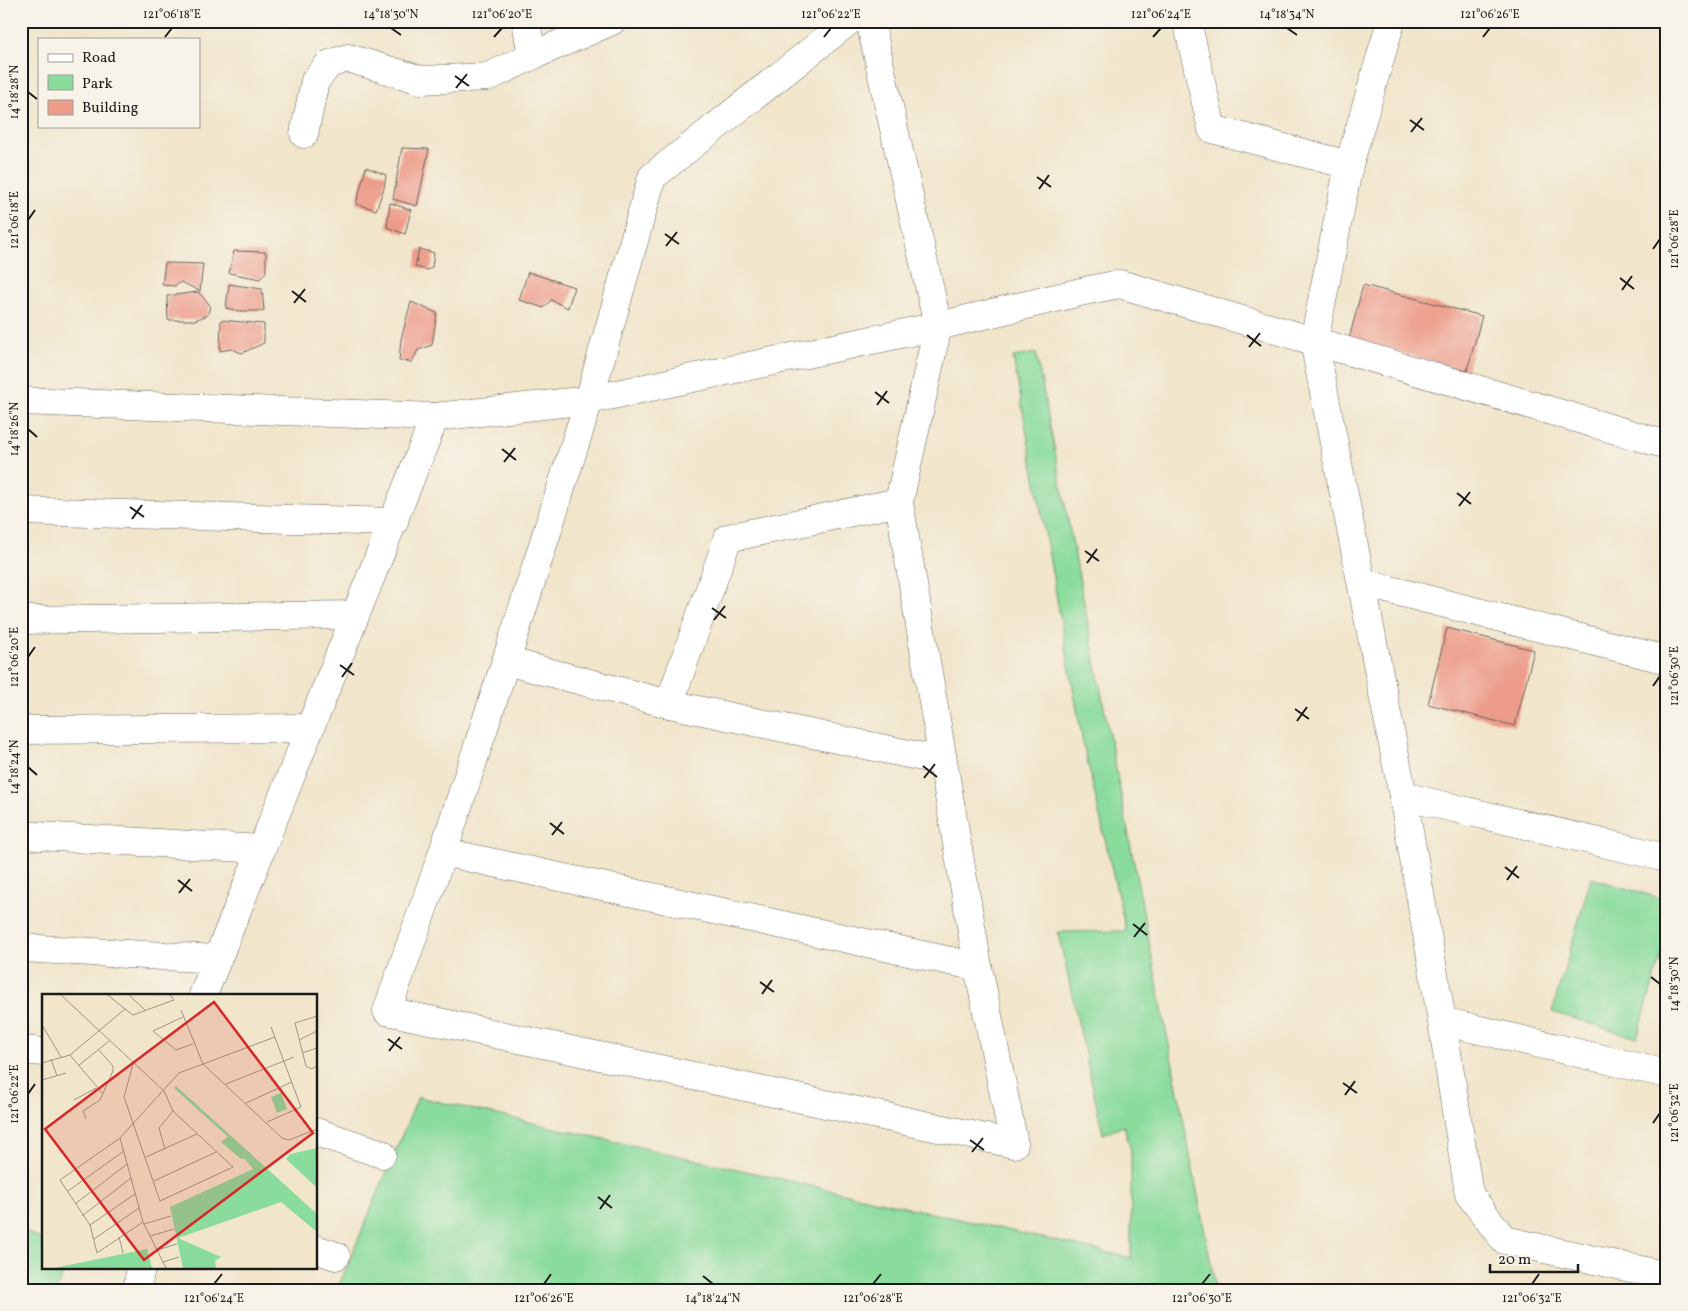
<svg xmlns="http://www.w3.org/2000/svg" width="1688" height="1311" viewBox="0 0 1688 1311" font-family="Vollkorn,serif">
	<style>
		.green { fill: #8adc9c; stroke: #537c5c }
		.building { fill: #ed9c8a }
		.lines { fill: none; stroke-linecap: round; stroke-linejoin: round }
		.minor-casing { stroke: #676259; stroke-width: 29 }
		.minor { stroke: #fff; stroke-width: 28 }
		.ticks { fill: none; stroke: #1c1c1c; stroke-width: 2 }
		.inset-road { fill: none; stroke: #9c9584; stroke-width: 1 }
		.view { fill: #d62828; fill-opacity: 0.15; stroke: #d62828; stroke-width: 2.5 }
		.inset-edge { fill: none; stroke: #1c1c1c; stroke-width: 2.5 }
		.neatline { fill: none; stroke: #1c1c1c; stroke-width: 2 }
		.ticks-label { font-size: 12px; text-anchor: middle; fill: #1c1c1c }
	</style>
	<rect width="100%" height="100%" fill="#f7f3e8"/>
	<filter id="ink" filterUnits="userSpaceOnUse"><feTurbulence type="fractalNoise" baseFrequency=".02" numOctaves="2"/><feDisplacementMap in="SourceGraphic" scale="10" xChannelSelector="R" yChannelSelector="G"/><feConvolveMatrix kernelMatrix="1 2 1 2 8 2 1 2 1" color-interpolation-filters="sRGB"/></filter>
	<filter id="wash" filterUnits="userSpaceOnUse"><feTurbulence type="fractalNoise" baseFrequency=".0096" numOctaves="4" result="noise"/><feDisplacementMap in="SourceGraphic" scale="20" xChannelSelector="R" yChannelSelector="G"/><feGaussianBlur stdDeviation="1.12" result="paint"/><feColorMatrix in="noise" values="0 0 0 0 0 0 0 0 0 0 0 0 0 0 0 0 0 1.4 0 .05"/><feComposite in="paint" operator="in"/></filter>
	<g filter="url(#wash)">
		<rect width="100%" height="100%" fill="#f1e5ca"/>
		<!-- green -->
		<g class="green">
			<polygon points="1036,353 1216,1290 337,1290 418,1097 1131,1258 1131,1151 1124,1126 1103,1134 1058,932 1126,931 1083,743 1013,357"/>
			<polygon points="1591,878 1667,900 1667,936 1637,1038 1552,1012"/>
			<polygon points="21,1230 44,1240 44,1267 66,1267 56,1290 21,1290"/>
		</g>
		<g id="blocks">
			<!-- building -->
			<g class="building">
				<polygon points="402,148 429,149 417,206 393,199"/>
				<polygon points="366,167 386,175 384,188 376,210 356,204"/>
				<polygon points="390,203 411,210 405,234 387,227"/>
				<polygon points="419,249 434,253 432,267 428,270 415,267"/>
				<polygon points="234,251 266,252 266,272 260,279 229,273"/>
				<polygon points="165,263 203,264 200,291 181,282 175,286 162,285"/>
				<polygon points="528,272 574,287 568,308 551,300 544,308 519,300"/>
				<polygon points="229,284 262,289 264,311 239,311 226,308"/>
				<polygon points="1363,285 1482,316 1467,371 1349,339"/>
				<polygon points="198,292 210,305 208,315 195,320 168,320 167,296"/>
				<polygon points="411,302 437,313 432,345 418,350 412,362 399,361 401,339"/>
				<polygon points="221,320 264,324 264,343 242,353 231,349 220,351"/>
				<polygon points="1447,628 1534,650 1515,726 1428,704"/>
			</g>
		</g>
	</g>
	<g filter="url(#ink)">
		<use href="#blocks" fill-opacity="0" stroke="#676259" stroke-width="1"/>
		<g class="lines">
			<defs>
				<g id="minor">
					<polyline points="526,21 532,56"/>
					<polyline points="849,21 652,177 589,400 506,661 443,852 387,1011 1014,1144 978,967 899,502 938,326 870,21"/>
					<polyline points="1187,21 1212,129 1349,165"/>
					<polyline points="1391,21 1349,165 1314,341 1403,796 1442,1021 1469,1194 1504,1240 1667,1276"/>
					<polyline points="304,134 315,81 329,64 348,58 421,80 488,77 532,56 612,21"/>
					<polyline points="21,401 435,417 589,400 938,326 1089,290 1120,284 1667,445"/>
					<polyline points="21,511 394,522"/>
					<polyline points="1363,583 1667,660"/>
					<polyline points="21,620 355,615"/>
					<polyline points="506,661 669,704 942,761"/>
					<polyline points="669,704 728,538 899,502"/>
					<polyline points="21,730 310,728"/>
					<polyline points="1403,796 1667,858"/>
					<polyline points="21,835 261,849"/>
					<polyline points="443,852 978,967"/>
					<polyline points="21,948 217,959"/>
					<polyline points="203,995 435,417"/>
					<polyline points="1442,1021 1667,1074"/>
					<polyline points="21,1050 44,1052"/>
					<polyline points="316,1132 382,1154"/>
					<polyline points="316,1249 336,1256"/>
					<polyline points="137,1290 141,1267"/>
				</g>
			</defs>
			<!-- minor casing -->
			<use href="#minor" class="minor-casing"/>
			<!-- minor -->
			<use href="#minor" class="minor"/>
		</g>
	</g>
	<!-- ticks -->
	<path class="ticks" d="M391,28L401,35M1287,28L1297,35M165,37L172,28M494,37L502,28M824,37L831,28M1153,37L1161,28M1483,37L1490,28M455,76L469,86M456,88L467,74M28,92L37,99M1410,120L1424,130M1411,132L1422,118M1037,177L1051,187M1039,189L1049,175M28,220L35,210M665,234L679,244M666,246L677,232M1653,249L1660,239M1620,278L1634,289M1622,290L1632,276M292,291L306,302M294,303L305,289M1247,335L1261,346M1249,347L1260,333M875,392L889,403M877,405L887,391M28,429L37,437M502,449L516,460M504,462L515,448M1457,493L1471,504M1459,506L1470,492M130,507L144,517M132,519L142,505M1085,551L1099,561M1087,563L1097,549M712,608L726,618M714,620L725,606M28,657L35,647M340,665L354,675M342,677L352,663M1653,686L1660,676M1295,709L1309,719M1297,721L1307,707M923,766L937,777M28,767L37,775M924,778L935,764M550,823L564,834M552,835L562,822M1505,867L1519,878M178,880L192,891M1507,880L1517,866M179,893L190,879M1133,924L1147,935M1134,937L1145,923M1651,977L1660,984M760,982L774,992M762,994L772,980M388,1039L402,1049M389,1051L400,1037M1343,1083L1357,1093M28,1094L35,1084M1345,1095L1355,1081M1653,1123L1660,1113M970,1140L984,1150M972,1152L983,1138M598,1197L612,1208M600,1209L610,1195M703,1276L713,1284M214,1284L222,1274M544,1284L551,1274M873,1284L881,1274M1202,1284L1210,1274M1532,1284L1539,1274"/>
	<!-- overview -->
	<g transform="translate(42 994)">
		<rect width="275" height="275" fill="#f1e5ca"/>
		<path d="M134,92L275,220V238L239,208L136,244L179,263L173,267L174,274H141L128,213L211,175L203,165H199L179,148L186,143L132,94ZM239,99L245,115L235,119L229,103ZM275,154V194L244,165L248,160ZM105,255L110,274H12Z" fill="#8adc9c"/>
		<path class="inset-road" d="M19,1L122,97L131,117L191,173L118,207L82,103L91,70M66,1L83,15M87,1L103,16M139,16L161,70L240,144L247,146L275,135M275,22L253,29L264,72L269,75L275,72M141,23L111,37L134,56L151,50M0,31L19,63M257,46L275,37M260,59L275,54M9,65L15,82M0,69L28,61M36,72L67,47M0,86L24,79M184,90L252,63M61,100L28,61L83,15L91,21L132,6L128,1M32,106L54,94M204,109L250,88M44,125L41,117L58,106L71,77V72L57,56M225,128L259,113L229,33M78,144L101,228L124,274M123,155L117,134L131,117M104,163L155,140M112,187L174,158M26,197L82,157M33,210L85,170M40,222L89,184M101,228L55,259L48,231L18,186L78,144L137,79L233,43M102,230L129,222M48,231L93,200M108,242L132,235M77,243L81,259M52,245L97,214M115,256L135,250M121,268L137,263"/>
		<path class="view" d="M172,8L271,139L102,266L3,135Z"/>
		<rect width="275" height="275" class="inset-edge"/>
	</g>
	<!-- margin -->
	<rect width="1688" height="1311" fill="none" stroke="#f7f3e8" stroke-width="55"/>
	<!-- legend -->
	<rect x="38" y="38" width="162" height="90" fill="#f7f3e8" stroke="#9f9d96"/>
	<rect x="48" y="54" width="25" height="8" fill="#ffffff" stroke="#9f9d96"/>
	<text x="82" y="62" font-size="15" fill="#1c1c1c">Road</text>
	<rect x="48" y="75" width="25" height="15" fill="#8adc9c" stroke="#9f9d96"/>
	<text x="82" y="88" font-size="15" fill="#1c1c1c">Park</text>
	<rect x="48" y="100" width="25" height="15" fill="#ed9c8a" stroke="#9f9d96"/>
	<text x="82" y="112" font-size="15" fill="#1c1c1c">Building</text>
	<!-- scale -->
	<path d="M1490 1264v8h88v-8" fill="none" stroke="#1c1c1c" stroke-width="2.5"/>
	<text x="1498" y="1264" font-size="15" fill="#1c1c1c" stroke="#f7f3e8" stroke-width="4" paint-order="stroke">20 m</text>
	<rect x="28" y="28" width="1632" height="1256" class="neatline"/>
	<g class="ticks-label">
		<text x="172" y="18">121°06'18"E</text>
		<text x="391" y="18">14°18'30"N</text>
		<text x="502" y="18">121°06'20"E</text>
		<text x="831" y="18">121°06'22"E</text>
		<text x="1161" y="18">121°06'24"E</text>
		<text x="1287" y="18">14°18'34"N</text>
		<text x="1490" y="18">121°06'26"E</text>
		<text transform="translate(14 92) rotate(-90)" y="4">14°18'28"N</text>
		<text transform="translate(14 220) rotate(-90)" y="4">121°06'18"E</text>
		<text transform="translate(1674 239) rotate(-90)" y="4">121°06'28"E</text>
		<text transform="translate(14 429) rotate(-90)" y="4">14°18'26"N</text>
		<text transform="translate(14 657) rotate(-90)" y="4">121°06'20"E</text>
		<text transform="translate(1674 676) rotate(-90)" y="4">121°06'30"E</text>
		<text transform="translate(14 767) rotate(-90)" y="4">14°18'24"N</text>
		<text transform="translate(1674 984) rotate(-90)" y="4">14°18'30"N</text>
		<text transform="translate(14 1094) rotate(-90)" y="4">121°06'22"E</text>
		<text transform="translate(1674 1113) rotate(-90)" y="4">121°06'32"E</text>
		<text x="214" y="1302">121°06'24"E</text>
		<text x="544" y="1302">121°06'26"E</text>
		<text x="713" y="1302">14°18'24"N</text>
		<text x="873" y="1302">121°06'28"E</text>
		<text x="1202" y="1302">121°06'30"E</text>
		<text x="1532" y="1302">121°06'32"E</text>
	</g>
</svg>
